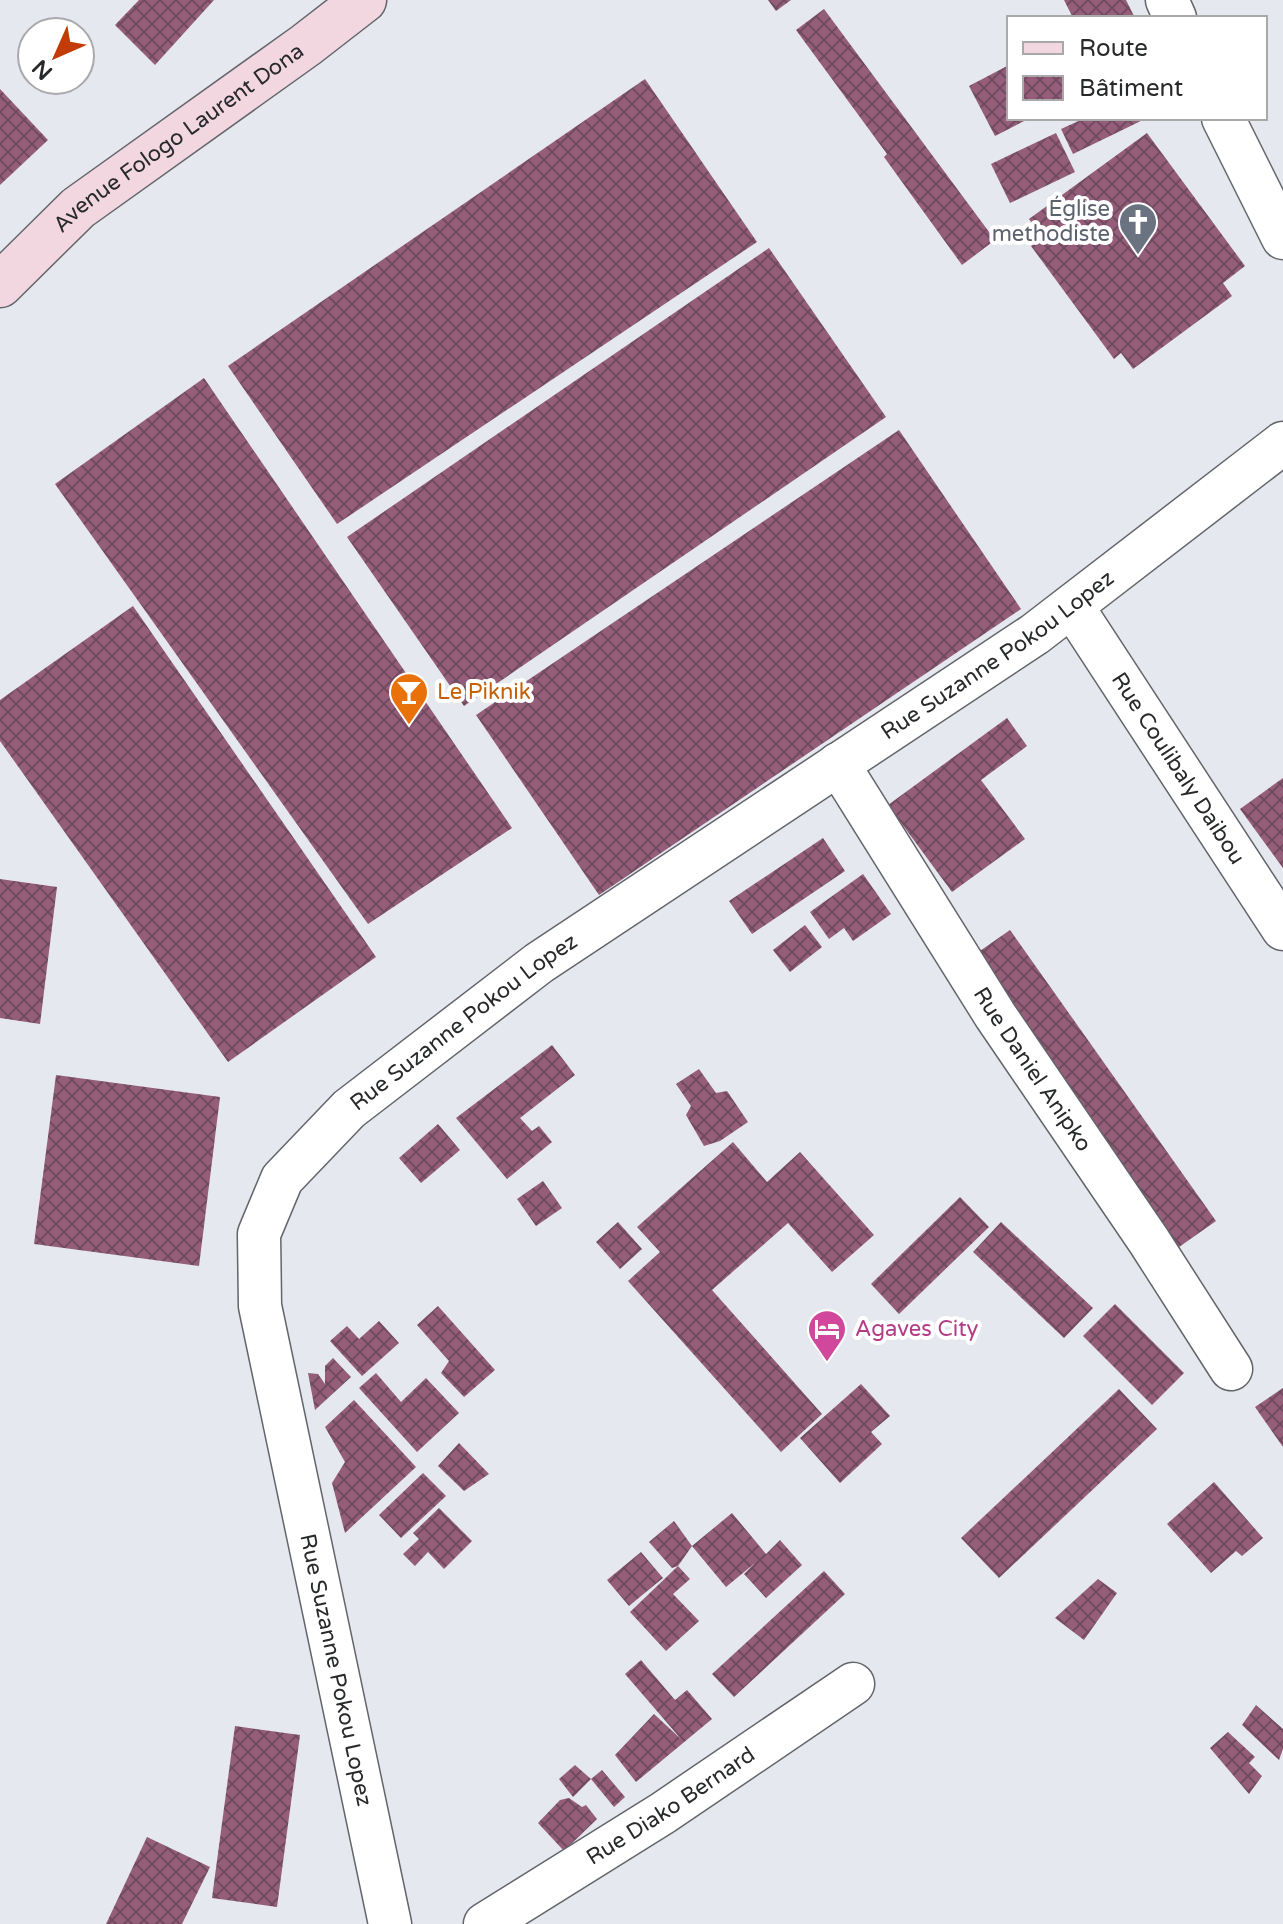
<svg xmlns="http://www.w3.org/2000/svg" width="1283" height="1924" viewBox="0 0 1283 1924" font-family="'Varela Round',sans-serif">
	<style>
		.building { fill: url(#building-cross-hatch) }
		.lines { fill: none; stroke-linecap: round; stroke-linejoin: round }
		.street-casing { stroke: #63656a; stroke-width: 45 }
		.secondary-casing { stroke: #63656a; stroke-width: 47 }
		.street { stroke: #fff; stroke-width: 42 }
		.secondary { stroke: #f2d7e0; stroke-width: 44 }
		.labels { text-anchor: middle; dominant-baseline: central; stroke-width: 8; stroke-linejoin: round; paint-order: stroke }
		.street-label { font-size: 22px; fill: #28292b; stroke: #fff }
		.worship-label { font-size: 22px; fill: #5b616d; stroke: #fff; text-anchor: end }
		.food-label { font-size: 22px; fill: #c56008; stroke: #fff; text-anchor: start }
		.hotel-label { font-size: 22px; fill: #b23c85; stroke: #fff; text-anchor: start }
	</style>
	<defs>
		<pattern id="building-cross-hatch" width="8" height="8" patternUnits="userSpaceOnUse" patternTransform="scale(2)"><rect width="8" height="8" fill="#945e7b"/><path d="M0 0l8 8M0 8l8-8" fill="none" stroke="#724a60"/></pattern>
	</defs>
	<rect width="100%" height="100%" fill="#e5e8ee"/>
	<!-- building -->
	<g class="building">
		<polygon points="139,0 214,0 155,65 115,25"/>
		<polygon points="768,0 791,0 776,11"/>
		<polygon points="1064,0 1126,0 1135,18 1073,18"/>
		<polygon points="824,9 995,240 962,265 884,157 887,154 796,30"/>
		<polygon points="1009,65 1009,118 1030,118 995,136 969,86"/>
		<polygon points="645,79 757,242 337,524 228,366"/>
		<polygon points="0,89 48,140 0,185"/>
		<polygon points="1085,118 1147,118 1073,154 1061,129"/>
		<polygon points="1056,133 1075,172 1010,203 991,164"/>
		<polygon points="1147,133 1245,266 1223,283 1232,296 1133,369 1121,353 1114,359 1031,246 1042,238 1029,219"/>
		<polygon points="769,248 886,417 464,706 347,537"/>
		<polygon points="204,378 512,828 368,924 55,484"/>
		<polygon points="899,430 1021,609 599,895 476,715"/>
		<polygon points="133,606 376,957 228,1062 0,741 0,700"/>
		<polygon points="1007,718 1027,746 981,780 1025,839 952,892 888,805"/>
		<polygon points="1283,778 1283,868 1240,809"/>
		<polygon points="823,838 845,871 752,934 729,901"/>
		<polygon points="863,874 891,914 853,941 844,928 829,939 810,912"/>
		<polygon points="0,879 57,887 40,1024 0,1018"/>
		<polygon points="805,925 822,947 790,972 773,950"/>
		<polygon points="1010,930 1216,1221 1172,1252 967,960"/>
		<polygon points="552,1045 575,1075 520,1118 532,1131 539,1126 552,1142 507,1179 456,1118"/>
		<polygon points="699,1069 716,1093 727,1091 748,1122 720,1141 704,1146 686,1115 691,1106 676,1084"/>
		<polygon points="56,1075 220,1097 199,1266 34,1244"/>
		<polygon points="438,1124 460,1150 421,1183 399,1158"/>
		<polygon points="733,1142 767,1182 800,1152 874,1235 832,1272 788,1223 712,1290 822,1414 781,1452 628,1281 660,1252 637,1227"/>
		<polygon points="543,1181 562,1208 536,1226 517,1199"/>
		<polygon points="960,1197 989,1227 899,1314 871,1284"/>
		<polygon points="618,1222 642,1249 620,1269 596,1242"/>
		<polygon points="1001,1222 1093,1308 1064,1338 973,1252"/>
		<polygon points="1115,1304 1184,1373 1152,1405 1083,1336"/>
		<polygon points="438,1306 495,1370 464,1397 441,1373 449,1361 417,1325"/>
		<polygon points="379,1321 399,1343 362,1376 330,1341 347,1326 359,1339"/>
		<polygon points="333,1358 351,1377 315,1410 308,1373 318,1374 325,1384 325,1366"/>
		<polygon points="376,1373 401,1402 426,1378 459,1413 417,1452 359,1388"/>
		<polygon points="861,1384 890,1416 871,1432 882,1444 840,1483 800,1438"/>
		<polygon points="1283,1388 1283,1447 1255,1407"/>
		<polygon points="1119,1389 1157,1429 999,1578 961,1538"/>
		<polygon points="354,1400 416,1467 345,1533 332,1483 345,1462 325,1427"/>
		<polygon points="459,1443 489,1474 464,1491 438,1466"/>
		<polygon points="423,1473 446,1496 401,1538 379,1515"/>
		<polygon points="1214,1482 1263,1538 1242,1556 1236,1551 1211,1573 1167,1524"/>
		<polygon points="439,1508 472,1541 444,1569 428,1552 415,1566 403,1554 419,1539 413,1533"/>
		<polygon points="732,1513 766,1554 780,1540 802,1565 766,1598 744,1574 755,1563 726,1587 692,1546"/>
		<polygon points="674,1521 692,1546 678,1566 672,1568 649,1542"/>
		<polygon points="641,1552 663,1578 629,1606 607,1580"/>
		<polygon points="678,1566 690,1579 673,1594 699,1621 666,1651 630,1612"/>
		<polygon points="824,1571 845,1594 734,1697 712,1674"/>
		<polygon points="1098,1579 1117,1593 1084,1640 1055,1618"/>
		<polygon points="641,1660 675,1700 687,1690 712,1719 636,1782 615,1755 654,1714 681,1739 625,1674"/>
		<polygon points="1256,1705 1283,1729 1283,1749 1279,1760 1242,1725"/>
		<polygon points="235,1726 300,1735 277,1907 212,1898"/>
		<polygon points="1228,1732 1255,1757 1249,1763 1262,1776 1249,1794 1210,1748"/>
		<polygon points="575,1765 591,1779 573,1797 559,1779"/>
		<polygon points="602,1770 625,1797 614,1807 591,1779"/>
		<polygon points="569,1798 582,1807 586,1805 597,1819 564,1851 538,1823 560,1800"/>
		<polygon points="147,1837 210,1867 182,1924 106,1924"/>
	</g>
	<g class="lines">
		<defs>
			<g id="street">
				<polyline points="1167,0 1175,18"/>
				<polyline points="1223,118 1283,238"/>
				<path id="s1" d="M1072,606L1283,929"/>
				<path id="s2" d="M838,764L995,1015L1149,1241L1231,1369"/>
				<path id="s3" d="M390,1924L260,1306L259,1234L282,1179L349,1109L539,963L1035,634L1283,443"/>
				<path id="s4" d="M485,1924L663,1813L853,1684"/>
			</g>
			<g id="secondary">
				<path id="s5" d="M0,285L78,208L306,45L364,0"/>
			</g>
		</defs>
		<!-- street casing -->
		<use href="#street" class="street-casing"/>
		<!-- secondary casing -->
		<use href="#secondary" class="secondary-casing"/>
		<!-- street -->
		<use href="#street" class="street"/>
		<!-- secondary -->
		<use href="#secondary" class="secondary"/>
	</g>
	<!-- icons -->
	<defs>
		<symbol id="church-pin" viewBox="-11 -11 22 30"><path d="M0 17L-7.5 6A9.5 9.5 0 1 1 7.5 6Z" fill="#6b7280" stroke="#fff"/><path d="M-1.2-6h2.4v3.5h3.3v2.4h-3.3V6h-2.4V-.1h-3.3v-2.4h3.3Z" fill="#fff"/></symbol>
		<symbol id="bar-pin" viewBox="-11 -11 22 30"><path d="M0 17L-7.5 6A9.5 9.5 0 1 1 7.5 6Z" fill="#e8710a" stroke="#fff"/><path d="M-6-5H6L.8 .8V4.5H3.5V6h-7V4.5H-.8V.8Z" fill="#fff"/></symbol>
		<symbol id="hotel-pin" viewBox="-11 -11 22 30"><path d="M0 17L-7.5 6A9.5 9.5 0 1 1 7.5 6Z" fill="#d1479c" stroke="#fff"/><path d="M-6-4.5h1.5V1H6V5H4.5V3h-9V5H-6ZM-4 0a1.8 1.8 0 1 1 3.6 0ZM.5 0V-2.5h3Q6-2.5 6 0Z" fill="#fff"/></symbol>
	</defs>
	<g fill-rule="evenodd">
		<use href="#church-pin" x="1116" y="200" width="44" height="60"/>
		<use href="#bar-pin" x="387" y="670" width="44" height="60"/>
		<use href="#hotel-pin" x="805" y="1307" width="44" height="60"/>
	</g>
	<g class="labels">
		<!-- street labels -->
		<g class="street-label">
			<text stroke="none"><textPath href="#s5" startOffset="232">Avenue Fologo Laurent Dona</textPath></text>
			<text stroke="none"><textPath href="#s3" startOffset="1652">Rue Suzanne Pokou Lopez</textPath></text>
			<text stroke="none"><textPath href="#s1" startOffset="194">Rue Coulibaly Daibou</textPath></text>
			<text stroke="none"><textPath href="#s3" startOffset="1004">Rue Suzanne Pokou Lopez</textPath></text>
			<text stroke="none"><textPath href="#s2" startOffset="362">Rue Daniel Anipko</textPath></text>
			<text transform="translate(336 1670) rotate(78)">Rue Suzanne Pokou Lopez</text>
			<text stroke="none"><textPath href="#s4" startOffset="220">Rue Diako Bernard</textPath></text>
		</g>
		<!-- worship labels -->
		<g class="worship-label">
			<text x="1110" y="209">Église<tspan x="1110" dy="25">methodiste</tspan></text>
		</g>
		<!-- food labels -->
		<g class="food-label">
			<text x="437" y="692">Le Piknik</text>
		</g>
		<!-- hotel labels -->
		<g class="hotel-label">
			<text x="855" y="1329">Agaves City</text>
		</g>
	</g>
	<!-- legend -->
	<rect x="1007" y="16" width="260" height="104" fill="#ffffff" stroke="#a9a9aa" stroke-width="2"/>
	<rect x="1023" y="42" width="40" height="12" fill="#f2d7e0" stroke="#a9a9aa" stroke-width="2"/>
	<text x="1079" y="56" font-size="24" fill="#28292b">Route</text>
	<rect x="1023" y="76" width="40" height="24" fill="url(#building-cross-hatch)" stroke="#a9a9aa" stroke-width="2"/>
	<text x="1079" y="96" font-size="24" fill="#28292b">Bâtiment</text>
	<!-- north arrow -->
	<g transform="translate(56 56) rotate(225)"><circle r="38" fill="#ffffff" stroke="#a9a9aa" stroke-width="2"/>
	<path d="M0-6L14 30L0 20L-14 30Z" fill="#c33c07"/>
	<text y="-12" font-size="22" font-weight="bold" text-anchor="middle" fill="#28292b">N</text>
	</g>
</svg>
